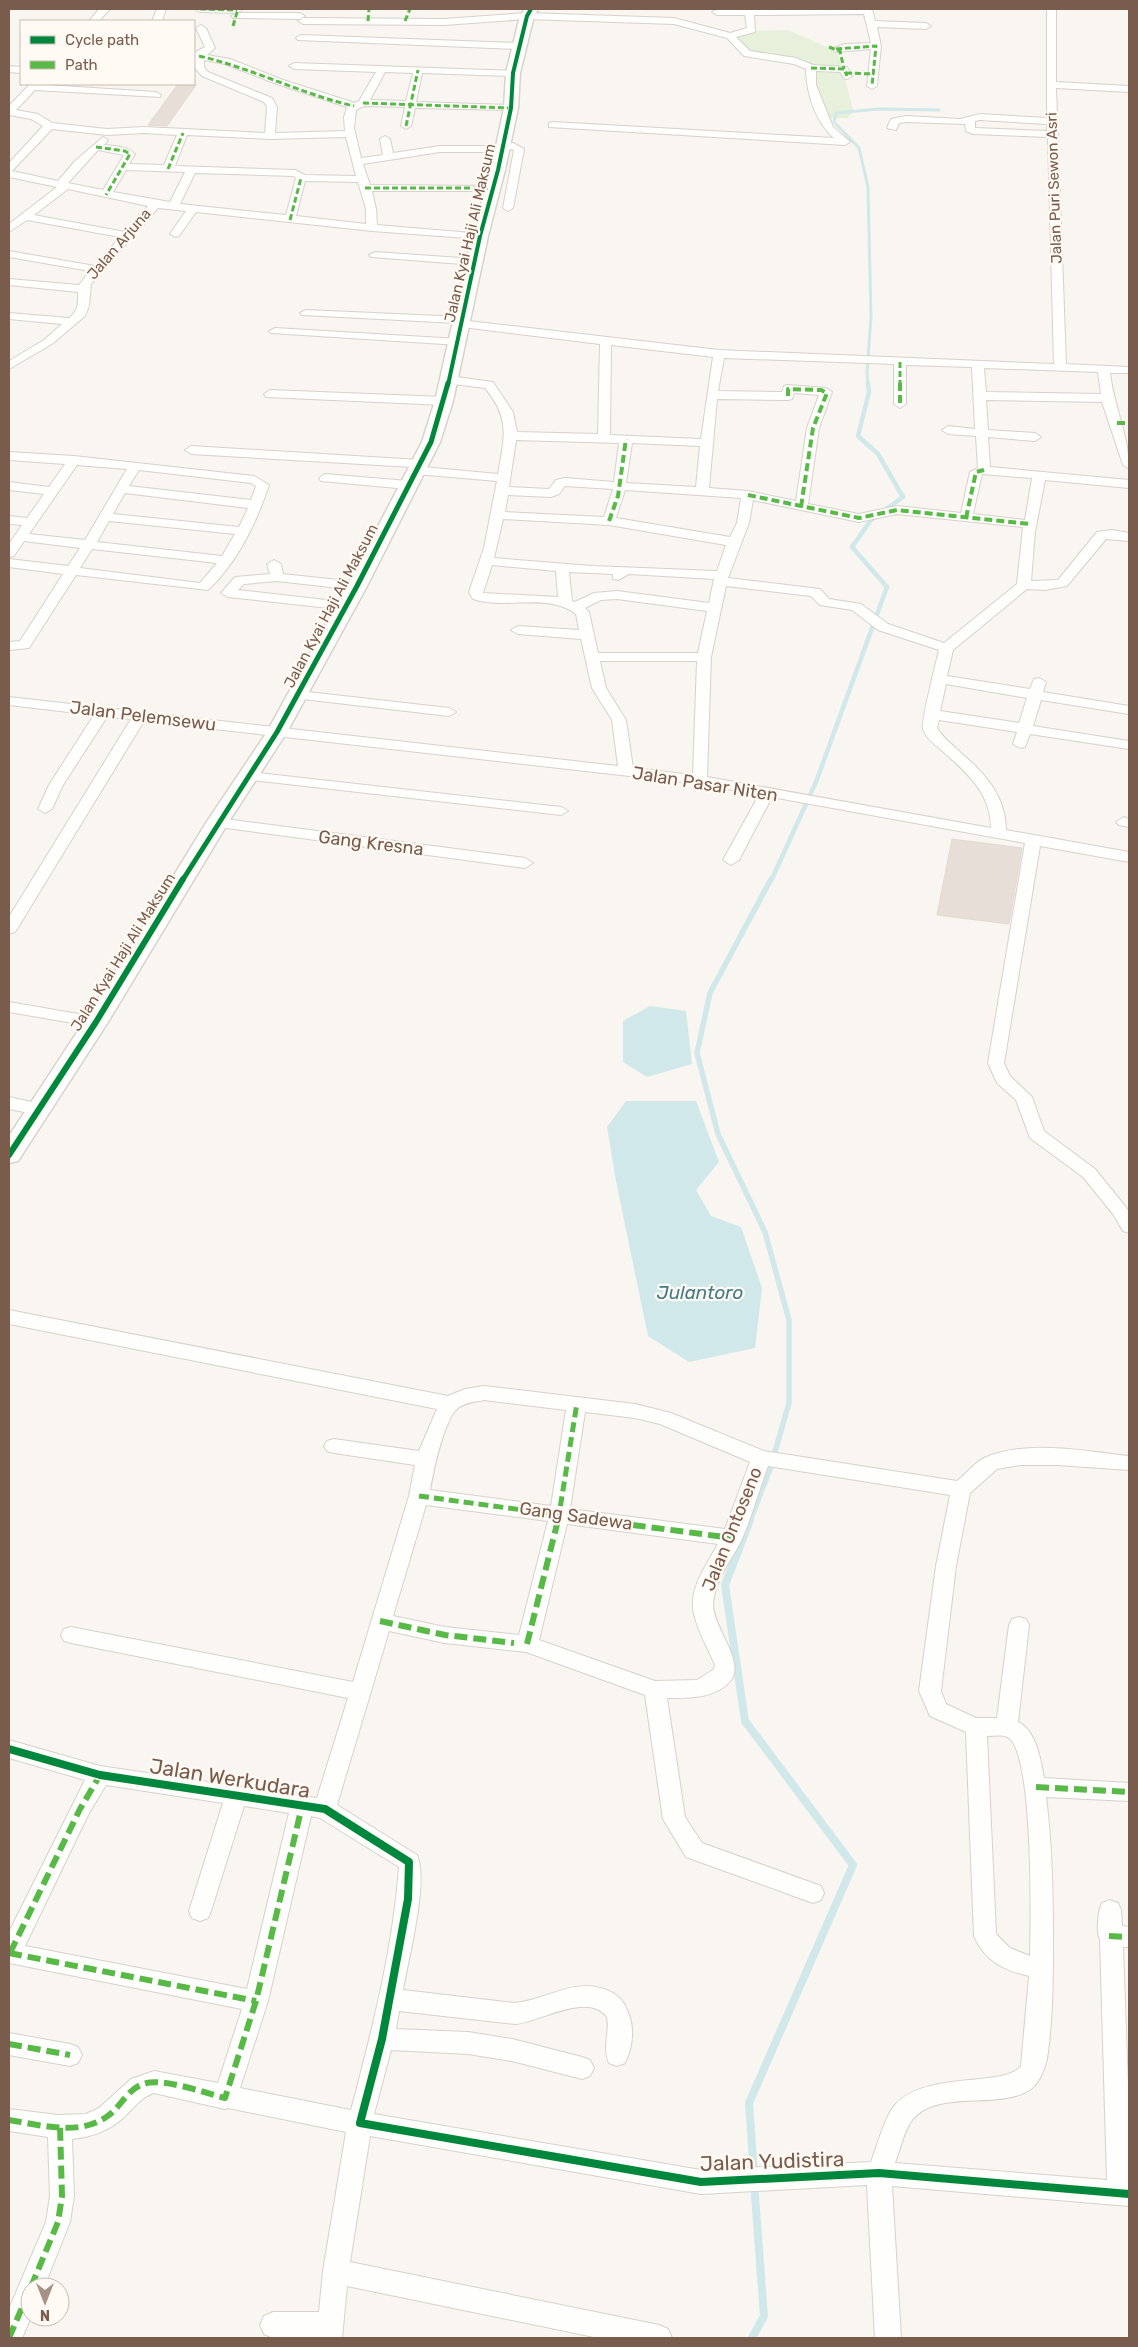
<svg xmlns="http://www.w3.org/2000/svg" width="1138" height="2347" viewBox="0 0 1138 2347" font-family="Rubik,sans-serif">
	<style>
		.green { fill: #e7f0db }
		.water { fill: #d0e8ea }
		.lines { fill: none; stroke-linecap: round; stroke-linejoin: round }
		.stream-far3 { stroke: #d0e8ea; stroke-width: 3 }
		.stream-far2 { stroke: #d0e8ea; stroke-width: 4.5 }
		.stream-far1 { stroke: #d0e8ea; stroke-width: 5.5 }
		.stream { stroke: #d0e8ea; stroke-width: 8 }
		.building { fill: #e6ded7; stroke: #e2d8d2 }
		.street-casing { stroke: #d7d1cb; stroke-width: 2 }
		.secondary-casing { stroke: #d9d2cb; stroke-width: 3 }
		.street { fill: #fefefd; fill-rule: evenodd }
		.secondary { fill: #fefefd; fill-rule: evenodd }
		.quiet-far3 { stroke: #58b947; stroke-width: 3; stroke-dasharray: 6 3; stroke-linecap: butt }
		.quiet-far2 { stroke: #58b947; stroke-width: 4; stroke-dasharray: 8 4; stroke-linecap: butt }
		.quiet-far1 { stroke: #58b947; stroke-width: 5; stroke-dasharray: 10 5; stroke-linecap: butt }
		.quiet { stroke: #58b947; stroke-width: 6; stroke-dasharray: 13 6; stroke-linecap: butt }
		.cycleway-far3-casing { stroke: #fffaf3; stroke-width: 5.5 }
		.cycleway-far2-casing { stroke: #fffaf3; stroke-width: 8 }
		.cycleway-far1-casing { stroke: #fffaf3; stroke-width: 9 }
		.cycleway-casing { stroke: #fffaf3; stroke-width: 11 }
		.cycleway-far3 { stroke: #00873e; stroke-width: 4 }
		.cycleway-far2 { stroke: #00873e; stroke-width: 5 }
		.cycleway-far1 { stroke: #00873e; stroke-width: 6 }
		.cycleway { stroke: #00873e; stroke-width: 8 }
		.labels { text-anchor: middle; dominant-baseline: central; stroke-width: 4.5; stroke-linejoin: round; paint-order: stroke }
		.far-street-label { font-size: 15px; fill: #7a5c4d; stroke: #fffaf3 }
		.street-label { font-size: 18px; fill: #7a5c4d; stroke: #fffaf3 }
		.water-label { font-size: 19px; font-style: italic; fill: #437c86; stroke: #fffaf3 }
		.near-street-label { font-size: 21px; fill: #7a5c4d; stroke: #fffaf3 }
	</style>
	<rect width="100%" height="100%" fill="#f9f5f0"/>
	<!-- green -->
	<polygon class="green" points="788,30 838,52 853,110 848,118 826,118 814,85 815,68 750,52 736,35 756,31"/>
	<!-- water -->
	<g class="water">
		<polygon points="650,1006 686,1011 692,1064 647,1077 623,1062 623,1021"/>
		<polygon points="626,1101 696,1101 719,1162 696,1190 711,1216 741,1227 762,1288 755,1348 689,1362 648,1336 616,1181 607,1127"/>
	</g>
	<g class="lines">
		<!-- stream-far3 -->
		<polyline class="stream-far3" points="868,385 867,372 871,317 868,187 859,148 834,122 836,113 879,109 939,110"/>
		<!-- stream-far2 -->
		<polyline class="stream-far2" points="771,881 816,782 887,587 852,547 871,520 903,497 878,454 858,436 869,392 868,383"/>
		<!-- stream-far1 -->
		<polyline class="stream-far1" points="750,1521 770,1469 789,1403 789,1320 765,1232 718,1134 697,1053 710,993 771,879"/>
		<!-- stream -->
		<g class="stream">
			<polyline points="750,1520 725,1585 745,1721 853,1865 749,2103 754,2174"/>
			<polyline points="752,2338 764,2316 754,2183"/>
		</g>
	</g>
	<!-- building -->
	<g class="building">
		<polygon points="178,84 196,85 167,126 148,125"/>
		<polygon points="952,839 1022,848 1009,924 937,915"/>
	</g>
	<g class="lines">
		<defs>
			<g id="street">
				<polygon points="99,9 110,9 99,21 89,21"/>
				<polygon points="157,9 166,9 162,21 152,21"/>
				<polygon points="195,9 241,9 242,10 237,13 200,12"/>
				<path d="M745,9H872L875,21L926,23L931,26L926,29L877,27L881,46L877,86L872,89L867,86L871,49L836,52L831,49L845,44L871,43L864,14L754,15L755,32L736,37L750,51L796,58L813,65L847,67L852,76L847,79L844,78L840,72L816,71V85L833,127L850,142L845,145L549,127V123L553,122L834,138C816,123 806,93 806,69L794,64L744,56L727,38L674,24L527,19L444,25L303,24L298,21L303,18L444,19L527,13L674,18L730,33L747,28L745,15H717L712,12L717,9Z"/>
				<path d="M1047,9H1056V82L1129,86V92L1056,88L1066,364L1129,367V373H1110C1114,407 1129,435 1129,469L1123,465L1102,402L986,400L988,430L1035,433L1041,437L1035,441L988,437L990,467L1129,480V488L1045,480L1035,532L1031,581L1058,580L1097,532L1112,530L1129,533V541L1106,539L1067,586L1045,590L1027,589L953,650L947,676L1030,689L1034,679L1039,678L1046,682L1043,692L1129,706V714L1041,700L1033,726L1129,741V749L1030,734L1025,747L1020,748L1013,744L1017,732L939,720L937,728C943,738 953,745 961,753C985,773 1006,797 1006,830L1129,852V862L1040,846L1004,1063L1010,1076L1032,1097L1044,1131L1095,1169L1125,1206L1129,1212V1233L1123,1231L1113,1214L1083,1177L1030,1138L1016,1100L997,1083L988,1063L1025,843L772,797L739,860L731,865L723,860L759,795L700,784L144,721L17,929L15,932L9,934V917L131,719L107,717L63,785L52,809L45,813L38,809L49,785L94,715L9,705V697L618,766L612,720L592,688L581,639L518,634L511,630L518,626L579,630L576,614C547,592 505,610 473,599L469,592L484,548L497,481L416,474L410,470L412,467L191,454L185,450L191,446L420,460L426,464L423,467L498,474C504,438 511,419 485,388L445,383L443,380L449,376L493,382L513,412L517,432L598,434L600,344L462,327L458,326L457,323L302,315L300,313L306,310L463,317L467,318L468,321L719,350L1054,364L1048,137L973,134L966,131L965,124L906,122L899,123L896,130L887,128L891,119L906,116L960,119L980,114L1047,118ZM980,120L1047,124V131L975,128V121ZM611,345L713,357L701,439L610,435ZM724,358L894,364V404L900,408L906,404V365L972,367L975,429L948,426L942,430L948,434L976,436L978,468L970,472L961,513L897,506L859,514L808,504L819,428L832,392L826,388L788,385L784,386L782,392L718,391ZM984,368L1098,372L1101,394L986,392ZM794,393L819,395L807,428L796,501L748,491L709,488L717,399L788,400L792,399ZM516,440L619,443L614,482L565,478L556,480L549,489L509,487ZM632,443L700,446L696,487L626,483ZM982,474L1032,478L1025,520L973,514ZM565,486L613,489L604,517L505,512L508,495L551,497L559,494ZM625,490L741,498L737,523L730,537L616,518ZM753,500L859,522L897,514L1023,527L1017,584L944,643L888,624L861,604L829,599L820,589L728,578L749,523ZM503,519L609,525L726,545L717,571L592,566L494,558ZM492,565L556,571L558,597L483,593ZM569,572L613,574V579L618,580L629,574L714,579L709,603L617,591L594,593L575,602L572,601ZM726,586L811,596L820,605L852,610L878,630L939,650C936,663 921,721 923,729C925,737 934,744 940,749C965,771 991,792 991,828L707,777L711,657ZM617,599L707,611L698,653H598L589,612L585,608L601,600ZM600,661H697L693,775L633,768L626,720L606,688ZM946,684L1027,698L1019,723L940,711Z"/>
				<polygon points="236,13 300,13 305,16 300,19 233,18 231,16"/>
				<path d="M201,25L206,28L215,48L207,55L230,59L283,80L355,103L359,101L376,72L294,69L289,66L294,63L516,71V75L513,76L422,73L416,102L511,105L515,106V110L415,108L411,126L406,129L401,126L405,107L364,106L356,110L354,128L361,158L383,155L380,139L385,136L390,139L393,153L440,146H498L513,143L524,149L513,208L508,211L503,208L514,150L511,149L501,152H440L363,164L370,185L497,186V190L493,191H372L376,209L377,225L484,234L485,236L480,239L372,231L196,212L179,236L175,237L170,234L186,211L158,208L91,284L89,306L85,316L52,344L9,369V361L44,340L62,324L9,319V313L69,318C79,310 78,304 78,292L9,285V279L79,285L90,271L9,257V251L95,266L120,237L27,220L9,232V224L57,187L9,177V163L43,126L31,119L9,115V106L30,84L156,92L161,95L160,97L35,90L16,110L38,114L52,123L107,129L144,127L265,133L267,107L264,102L202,76L194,67V53L205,47L196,28ZM204,60L225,64L277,84L347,107L344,117L345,131L275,133L277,107L272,98L208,72L204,67ZM385,72L413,73L406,101L370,100ZM52,129L107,135L144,133L177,135L164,165L129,164L135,154C127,146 114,146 104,145L108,140L103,137L75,161L58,181L12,171ZM187,135L270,139L346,137L356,176L305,175L295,170L175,166ZM98,150L124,155L103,190L68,183ZM126,170L185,172L170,202L113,192ZM195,173L293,176L296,178L286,215L180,204ZM305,181L358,182L366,209V224L296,216ZM68,189L148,206L125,232L34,215Z"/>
				<polygon points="301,35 519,43 524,46 519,49 298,40 296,38"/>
				<polygon points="9,66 21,67 21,73 9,72"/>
				<polygon points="375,252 475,259 481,262 475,265 371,257 369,255"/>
				<polygon points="275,328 459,339 465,342 459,345 271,333 269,331"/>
				<polygon points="270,390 444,397 450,401 444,405 266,397 264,394"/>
				<path d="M9,452L74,456L254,476L269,485C257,521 238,562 208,590L76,575L29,648L9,650V642L20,641L63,574L9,567V559L68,566L80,548L24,541L14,556L9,557V544L22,525L9,524V516L27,518L44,494L9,490V482L49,487L65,464L9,460ZM77,465L127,469L85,540L29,534ZM139,470L251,483L256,486L251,500L129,486ZM125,493L248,508L239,527L113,514ZM109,521L235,534L222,556L97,542ZM92,549L217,563L200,583L80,568Z"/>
				<polygon points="325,474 408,481 414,485 408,489 321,481 319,478"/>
				<polygon points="274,560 281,564 283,574 357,582 364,586 357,590 277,581 244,584 238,590 352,603 354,606 347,610 228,597 221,593 235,577 270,574 267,564"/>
				<polygon points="299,691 449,708 456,712 449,716 294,698 292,695 294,692"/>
				<polygon points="249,772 561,807 568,811 561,815 244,779 242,776 244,773"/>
				<polygon points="1124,817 1129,819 1129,827 1119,825 1116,822"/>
				<polygon points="217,818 525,858 533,863 525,868 212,826 209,823 212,820"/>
				<polygon points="9,1002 96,1017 102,1018 104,1022 102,1026 96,1027 9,1012"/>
				<polygon points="9,1097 45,1105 48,1109 45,1113 39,1115 9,1109"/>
				<path d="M9,1310L448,1396L465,1389L484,1386L635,1404L671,1413L764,1451L957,1481C966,1474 974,1463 984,1458C1027,1439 1084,1451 1129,1456V1470L1058,1465H1020L997,1469L970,1493L956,1566L941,1691L946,1704L976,1718H997L1009,1625L1012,1619L1019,1617L1026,1619L1029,1625L1018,1722C1036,1730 1041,1760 1044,1778L1129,1783V1801L1046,1797C1052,1843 1053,1891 1053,1937C1053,1978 1053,2019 1047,2059C1045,2069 1039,2083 1031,2089C1000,2111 938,2088 912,2120C904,2131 900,2150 895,2163L1107,2180L1100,1940C1096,1932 1098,1911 1102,1903L1110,1900L1118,1903L1121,1910L1122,1926L1129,1927V1947H1123L1129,2114V2206L892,2186L901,2338H875L867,2185L701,2194L370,2136L350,2262L659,2325L668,2329L672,2338H599L347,2286L342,2338H273L264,2334L260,2325L264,2316L273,2312H319L323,2271L346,2132L228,2108L225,2109L154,2093C141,2097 133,2109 123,2118C109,2131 91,2137 72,2139L74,2196L70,2222L44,2287H30L31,2317L22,2338H9V2309L46,2222L50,2196L48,2137L9,2131V2109L58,2115L86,2114L99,2108L131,2079L154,2071L218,2083L242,2009L9,1963V1932L85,1780L9,1758V1740L100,1766L317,1798L348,1698L71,1643L64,1641L61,1635L64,1629L71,1627L353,1682L409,1496L415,1465L334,1453L327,1451L324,1446L327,1441L334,1439L419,1451L437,1409L9,1324ZM484,1400L566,1410L551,1506L430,1490C433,1472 444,1419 458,1408C466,1402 475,1402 484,1400ZM585,1412L635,1418L660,1424L750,1462L725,1529L570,1509ZM768,1466L950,1495L936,1566L919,1691L930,1716L966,1732L974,1936C985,1961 1003,1970 1029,1976L1021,2066C1004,2088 926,2070 895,2105C885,2116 877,2146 871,2162L701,2170L374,2114L391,2050L468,2054L512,2061L582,2079L590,2076L594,2068L590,2060L582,2057L512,2039L468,2032L396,2029L399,2011L515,2024C540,2022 588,1991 607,2017C610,2032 602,2049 609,2063L617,2066L625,2063C633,2047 635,2026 627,2010C623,2000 618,1995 609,1991C575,1976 548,2000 515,2003L403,1990C408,1960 429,1881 417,1855L337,1805L389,1631L445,1643L526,1652L645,1695L663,1819L686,1857L813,1903L821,1900L824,1893L821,1886L702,1843L685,1817L667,1698C689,1698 716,1699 731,1680C745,1661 713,1627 713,1605C714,1580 732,1560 742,1539C752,1516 759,1490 768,1466ZM426,1505L548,1521L519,1635L445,1627L393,1616ZM567,1524L718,1544C707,1564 688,1589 694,1614C698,1631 708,1649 715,1665L713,1670L697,1680L655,1681L539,1640ZM987,1736C996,1736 1006,1733 1012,1741C1033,1771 1031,1915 1030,1956L1010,1948L996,1934ZM106,1785L223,1803L189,1911L192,1918L200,1921L208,1918L211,1911L244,1806L289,1813L247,1989L25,1946L88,1815ZM311,1816L320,1818L399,1867C393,1949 372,2031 351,2110L240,2088L268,2001Z"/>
				<polygon points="9,2033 70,2044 78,2047 82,2055 78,2063 70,2066 9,2055"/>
			</g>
			<polygon id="secondary" points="525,9 538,9 534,16 520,73 518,108 505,170 488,236 453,401 440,442 367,586 287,732 228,823 108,1022 18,1161 9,1163 9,1136 85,1020 206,823 267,732 347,586 422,442 435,401 472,236 491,170 504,108 506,73 520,16"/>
		</defs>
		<!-- street casing -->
		<use href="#street" class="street-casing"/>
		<!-- secondary casing -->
		<use href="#secondary" class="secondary-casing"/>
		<!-- street -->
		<use href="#street" class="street"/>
		<!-- secondary -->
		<use href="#secondary" class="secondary"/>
		<!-- quiet-far3 -->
		<g class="quiet-far3">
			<polyline points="200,9 237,10"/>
			<polyline points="368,21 369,9"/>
			<polyline points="405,21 410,9"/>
			<polyline points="233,26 238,9"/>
			<polyline points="829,47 840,51 844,69"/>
			<polyline points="836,49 876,46 872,86"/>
			<path d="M199,56C252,68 301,94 354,106"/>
			<polyline points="811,68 844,69 847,76"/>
			<polyline points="846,73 874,74"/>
			<polyline points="363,103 511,108"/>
			<polyline points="406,126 418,70"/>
			<polyline points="96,147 125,151 130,154 106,195"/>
			<polyline points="168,169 183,133"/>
			<polyline points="365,188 493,188"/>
			<polyline points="290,220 301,178"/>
			<polyline points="900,362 900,385"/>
		</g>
		<!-- quiet-far2 -->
		<g class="quiet-far2">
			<polyline points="900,383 900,404"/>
			<polyline points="788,396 788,389 821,390 827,393 813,428 801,507"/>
			<polyline points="1117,423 1129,423"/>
			<polyline points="748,495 859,518 897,510 1030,524"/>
			<polyline points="966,518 976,472 984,470"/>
			<polyline points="609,521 618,496 626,439"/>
		</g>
		<!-- quiet-far1 -->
		<g class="quiet-far1">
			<polyline points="419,1496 604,1521"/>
			<polyline points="558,1521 577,1403"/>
		</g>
		<!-- quiet -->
		<g class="quiet">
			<polyline points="595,1520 732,1538"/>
			<polyline points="380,1621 445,1635 514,1643"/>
			<polyline points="527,1644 558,1520"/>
			<polyline points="1036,1787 1129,1792"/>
			<polyline points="1109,1936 1129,1937"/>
			<polyline points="9,1953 256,2001"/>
			<polyline points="10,1953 80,1809 100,1775"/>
			<polyline points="9,2044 70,2055"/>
			<path d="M9,2120C41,2125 81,2137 109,2115C121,2106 128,2089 143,2084C162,2077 205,2093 225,2098L256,2001L302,1806"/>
			<polyline points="31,2287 58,2222 62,2196 60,2126"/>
			<polyline points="9,2338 30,2289"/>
		</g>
		<defs>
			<polyline id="cycleway-far3" points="448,385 480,236 498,170 511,108 513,73 527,16 531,9"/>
			<polyline id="cycleway-far2" points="182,881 277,732 357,586 431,442 448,383"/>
			<polyline id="cycleway-far1" points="9,1155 96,1022 183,879"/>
			<polyline id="cycleway" points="9,1749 100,1775 325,1809 409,1862 408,1899 382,2039 360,2123 701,2182 879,2173 1129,2194"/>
		</defs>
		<!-- cycleway-far3 casing -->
		<use href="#cycleway-far3" class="cycleway-far3-casing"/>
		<!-- cycleway-far2 casing -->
		<use href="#cycleway-far2" class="cycleway-far2-casing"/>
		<!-- cycleway-far1 casing -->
		<use href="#cycleway-far1" class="cycleway-far1-casing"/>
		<!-- cycleway casing -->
		<use href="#cycleway" class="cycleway-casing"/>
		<!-- cycleway-far3 -->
		<use href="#cycleway-far3" class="cycleway-far3"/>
		<!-- cycleway-far2 -->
		<use href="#cycleway-far2" class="cycleway-far2"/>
		<!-- cycleway-far1 -->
		<use href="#cycleway-far1" class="cycleway-far1"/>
		<!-- cycleway -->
		<use href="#cycleway" class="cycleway"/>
	</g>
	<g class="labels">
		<!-- far-street labels -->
		<g class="far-street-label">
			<text transform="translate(1054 188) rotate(-92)">Jalan Puri Sewon Asri</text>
			<text transform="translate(470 233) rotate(-77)">Jalan Kyai Haji Ali Maksum</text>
			<text transform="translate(119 244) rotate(-49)">Jalan Arjuna</text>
			<text transform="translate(331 606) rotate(-62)">Jalan Kyai Haji Ali Maksum</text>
			<text transform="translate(123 952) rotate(-58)">Jalan Kyai Haji Ali Maksum</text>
		</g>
		<!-- street labels -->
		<g class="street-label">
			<text transform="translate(143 716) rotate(7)">Jalan Pelemsewu</text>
			<text transform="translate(705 784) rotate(9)">Jalan Pasar Niten</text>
			<text transform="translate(371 843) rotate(7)">Gang Kresna</text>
			<text transform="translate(576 1516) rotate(8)">Gang Sadewa</text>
			<text transform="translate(732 1529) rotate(-68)">Jalan Ontoseno</text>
		</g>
		<!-- water labels -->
		<g class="water-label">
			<text x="700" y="1292">Julantoro</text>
		</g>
		<!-- near-street labels -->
		<g class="near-street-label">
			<text transform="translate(230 1778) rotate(9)">Jalan Werkudara</text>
			<text transform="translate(772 2161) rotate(-2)">Jalan Yudistira</text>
		</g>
	</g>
	<!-- border -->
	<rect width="1138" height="2347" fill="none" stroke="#7a5c4d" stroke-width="20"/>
	<!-- legend -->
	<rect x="20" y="20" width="175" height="65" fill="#fffaf3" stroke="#cabbb1"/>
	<rect x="30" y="36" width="25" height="8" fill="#00873e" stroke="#cabbb1"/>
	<text x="65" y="45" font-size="15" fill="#7a5c4d">Cycle path</text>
	<rect x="30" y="61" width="25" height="8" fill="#58b947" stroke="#cabbb1"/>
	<text x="65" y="70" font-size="15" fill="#7a5c4d">Path</text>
	<!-- north arrow -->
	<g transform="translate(45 2302) rotate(180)"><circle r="24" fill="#fffaf3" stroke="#cabbb1"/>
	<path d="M0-4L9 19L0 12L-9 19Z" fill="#a69286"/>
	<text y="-8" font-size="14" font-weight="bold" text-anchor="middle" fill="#7a5c4d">N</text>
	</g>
</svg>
